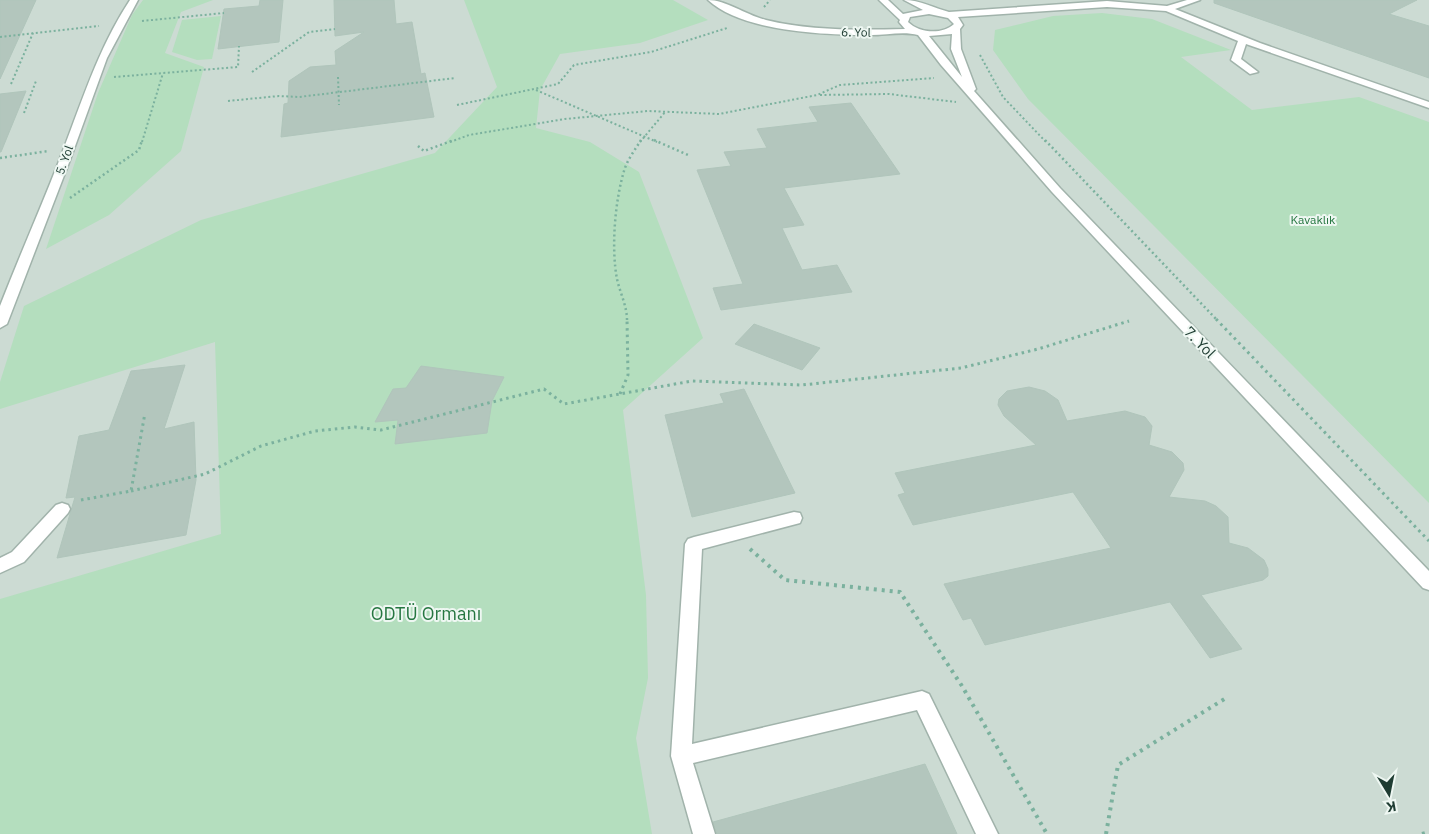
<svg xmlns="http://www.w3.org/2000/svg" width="1429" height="834" viewBox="0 0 1429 834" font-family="'IBM Plex Sans',sans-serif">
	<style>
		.built { fill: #ccdbd3 }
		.green { fill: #b4debe }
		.building { fill: #b3c6bd; stroke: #b0c5bb }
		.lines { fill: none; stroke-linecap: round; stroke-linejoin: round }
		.minor-casing { stroke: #a1b3ab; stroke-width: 3 }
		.path-far3 { stroke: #7bb19e; stroke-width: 2; stroke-dasharray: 2 2.5; stroke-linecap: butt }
		.path-far2 { stroke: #7bb19e; stroke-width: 2.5; stroke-dasharray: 2 3; stroke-linecap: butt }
		.path-far1 { stroke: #7bb19e; stroke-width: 3; stroke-dasharray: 2.5 4; stroke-linecap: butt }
		.path { stroke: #7bb19e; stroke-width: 4; stroke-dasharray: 3 5; stroke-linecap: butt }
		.minor { fill: #fff; fill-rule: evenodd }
		.labels { text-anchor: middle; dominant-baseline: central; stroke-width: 4; stroke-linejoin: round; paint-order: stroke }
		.far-street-label { font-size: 12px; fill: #1e3c32; stroke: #eef7f2 }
		.far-park-label { font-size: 12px; fill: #257640; stroke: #eef7f2 }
		.street-label { font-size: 15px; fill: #1e3c32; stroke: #eef7f2 }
		.near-park-label { font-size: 18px; fill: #257640; stroke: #eef7f2 }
	</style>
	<rect width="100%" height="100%" fill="#deebe4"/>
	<!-- built -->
	<rect class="built" x="0" y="0" width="1429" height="834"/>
	<!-- green -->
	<g class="green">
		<polygon points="143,0 213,0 181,12 165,53 204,67 181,151 109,215 46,249 98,93 132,15"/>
		<polygon points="464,0 673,0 708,20 640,43 560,54 540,90 536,128 590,142 639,172 703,338 623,410 646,595 648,678 636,738 652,834 0,834 0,599 221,534 215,342 0,409 0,382 24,306 201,220 435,153 497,87"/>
		<polygon points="1102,13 1152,19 1231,50 1181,57 1252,110 1359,97 1429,122 1429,503 1028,99 993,50 995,30 1053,16"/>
		<polygon points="221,16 212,59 197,60 172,52 182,20"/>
	</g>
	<!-- building -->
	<g class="building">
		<polygon points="0,0 36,0 0,79"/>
		<polygon points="260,0 283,0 279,42 218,49 224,9 259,6"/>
		<polygon points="334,0 394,0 396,24 412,22 421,74 425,73 434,117 281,137 284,104 288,103 289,81 310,67 336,65 335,51 364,32 335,36"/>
		<polygon points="1214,0 1417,0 1389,14 1429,26 1429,78 1214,3"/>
		<polygon points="26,91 1,152 0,152 0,94"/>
		<polygon points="851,103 900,174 784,188 804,225 782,228 802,270 837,265 852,292 721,310 713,288 743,284 697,170 731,166 724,152 767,148 757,129 818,122 809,107"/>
		<polygon points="754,324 820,348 802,370 735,344"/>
		<polygon points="185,365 164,429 194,422 196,480 186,535 57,558 75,497 66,498 79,436 109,430 131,371"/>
		<polygon points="421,366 504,377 492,401 487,433 395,444 398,420 375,422 393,389 406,388"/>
		<polygon points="1029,387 1045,391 1058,400 1067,421 1125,411 1145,417 1152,426 1149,445 1172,452 1183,463 1184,470 1169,497 1205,501 1216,506 1228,517 1229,543 1248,548 1264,560 1268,569 1268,576 1263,580 1201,595 1242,649 1210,658 1170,602 985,645 971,618 963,620 944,584 1111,548 1073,492 913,525 898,495 905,493 895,473 1036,445 1004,416 998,405 999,399 1007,391"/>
		<polygon points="744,389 795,493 692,517 665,415 724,403 720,394"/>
		<polygon points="925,764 957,834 717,834 713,822"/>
	</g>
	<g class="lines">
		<defs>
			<g id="minor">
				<path d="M130,0H138L107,58L70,160L7,324L0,328V306C19,257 40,210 59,161C81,105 97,50 130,0Z"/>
				<path d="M708,0C726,0 746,15 766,20C811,31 858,30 905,29L899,22L900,20L879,0H888L903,14L923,10L904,0C920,0 934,8 949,12L1107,1L1167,6L1187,0H1200L1175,9L1260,43L1429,102V108L1246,44L1241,59L1258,72L1250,74L1231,60L1238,41L1166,11L1107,7L958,17L963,25L960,29L961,49L976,89L974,91L1060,188L1429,571V590L1423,588L1052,192L941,65L918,35C904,31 886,35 872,35C827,35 742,32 708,0ZM929,14L948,18L954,24C942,35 919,33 908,22L910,17ZM952,34L951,49L962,77L929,36Z"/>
				<polygon points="62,503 68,505 70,509 68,513 24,562 0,573 0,558 12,552 56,505"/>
				<polygon points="794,512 800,513 802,518 800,523 702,549 692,744 922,691 929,694 998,834 976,834 917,710 693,763 715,834 693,834 671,756 685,544 688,539 694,537"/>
			</g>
		</defs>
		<!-- minor casing -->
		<use href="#minor" class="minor-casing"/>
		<!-- path-far3 -->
		<g class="path-far3">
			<polyline points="764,7 770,0"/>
			<polyline points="142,21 224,13"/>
			<polyline points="0,37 99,26"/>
			<polyline points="980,55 1003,97 1046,142"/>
			<polyline points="252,72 309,32 335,29"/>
			<polyline points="114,77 238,67 239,46"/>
			<polyline points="338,77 339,105"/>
			<polyline points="11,84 33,33"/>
			<polyline points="536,90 657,142"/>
			<polyline points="820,95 889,94 956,102"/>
			<polyline points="228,101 279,96 299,97 455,78"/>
			<polyline points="457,105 558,84 574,65 651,52 727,28"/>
			<polyline points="24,113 36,81"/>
			<polyline points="142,142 163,73"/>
			<polyline points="450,142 469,135 565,119 648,111 719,114 817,95 840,85 934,78"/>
			<polyline points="640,142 666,111"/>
		</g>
		<!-- path-far2 -->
		<g class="path-far2">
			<polyline points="654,140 688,155"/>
			<polyline points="1045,140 1217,320"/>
			<polyline points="418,146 424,151 454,140"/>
			<polyline points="0,158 49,151"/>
			<polyline points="70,198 139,150 142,140"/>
			<path d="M627,320C627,306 620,293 617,279C611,248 615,201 624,171C627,160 635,150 641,140"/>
		</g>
		<!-- path-far1 -->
		<g class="path-far1">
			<polyline points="1216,319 1429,541"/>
			<polyline points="620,394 628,375 627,319"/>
			<polyline points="131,491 205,474 261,446 315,431 355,427 381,430 544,389 564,404 692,381 802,385 961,368 1038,349 1129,321"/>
			<polyline points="81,500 131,491 145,413"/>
		</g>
		<!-- path -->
		<g class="path">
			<polyline points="750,549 785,580 900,592 962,686 1047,834"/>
			<polyline points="1106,834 1118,765 1226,698"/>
			<polyline points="1422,834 1429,832"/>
		</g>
		<!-- minor -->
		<use href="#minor" class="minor"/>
	</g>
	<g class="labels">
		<!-- far-street labels -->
		<g class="far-street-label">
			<text transform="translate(856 32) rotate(1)">6. Yol</text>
			<text transform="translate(64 160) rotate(-70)">5. Yol</text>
		</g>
		<!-- far-park labels -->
		<g class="far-park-label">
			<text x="1313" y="219">Kavaklık</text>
		</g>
		<!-- street labels -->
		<g class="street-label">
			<text transform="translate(1200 342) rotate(46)">7. Yol</text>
		</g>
		<!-- near-park labels -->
		<g class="near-park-label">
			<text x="426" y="613">ODTÜ Ormanı</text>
		</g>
	</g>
	<!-- north arrow -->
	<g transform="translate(1389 794) rotate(170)" stroke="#eef7f2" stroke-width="4" paint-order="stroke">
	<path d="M0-4L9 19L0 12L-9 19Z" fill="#1e3c32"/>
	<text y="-8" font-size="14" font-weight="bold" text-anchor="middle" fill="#1e3c32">K</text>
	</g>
</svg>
